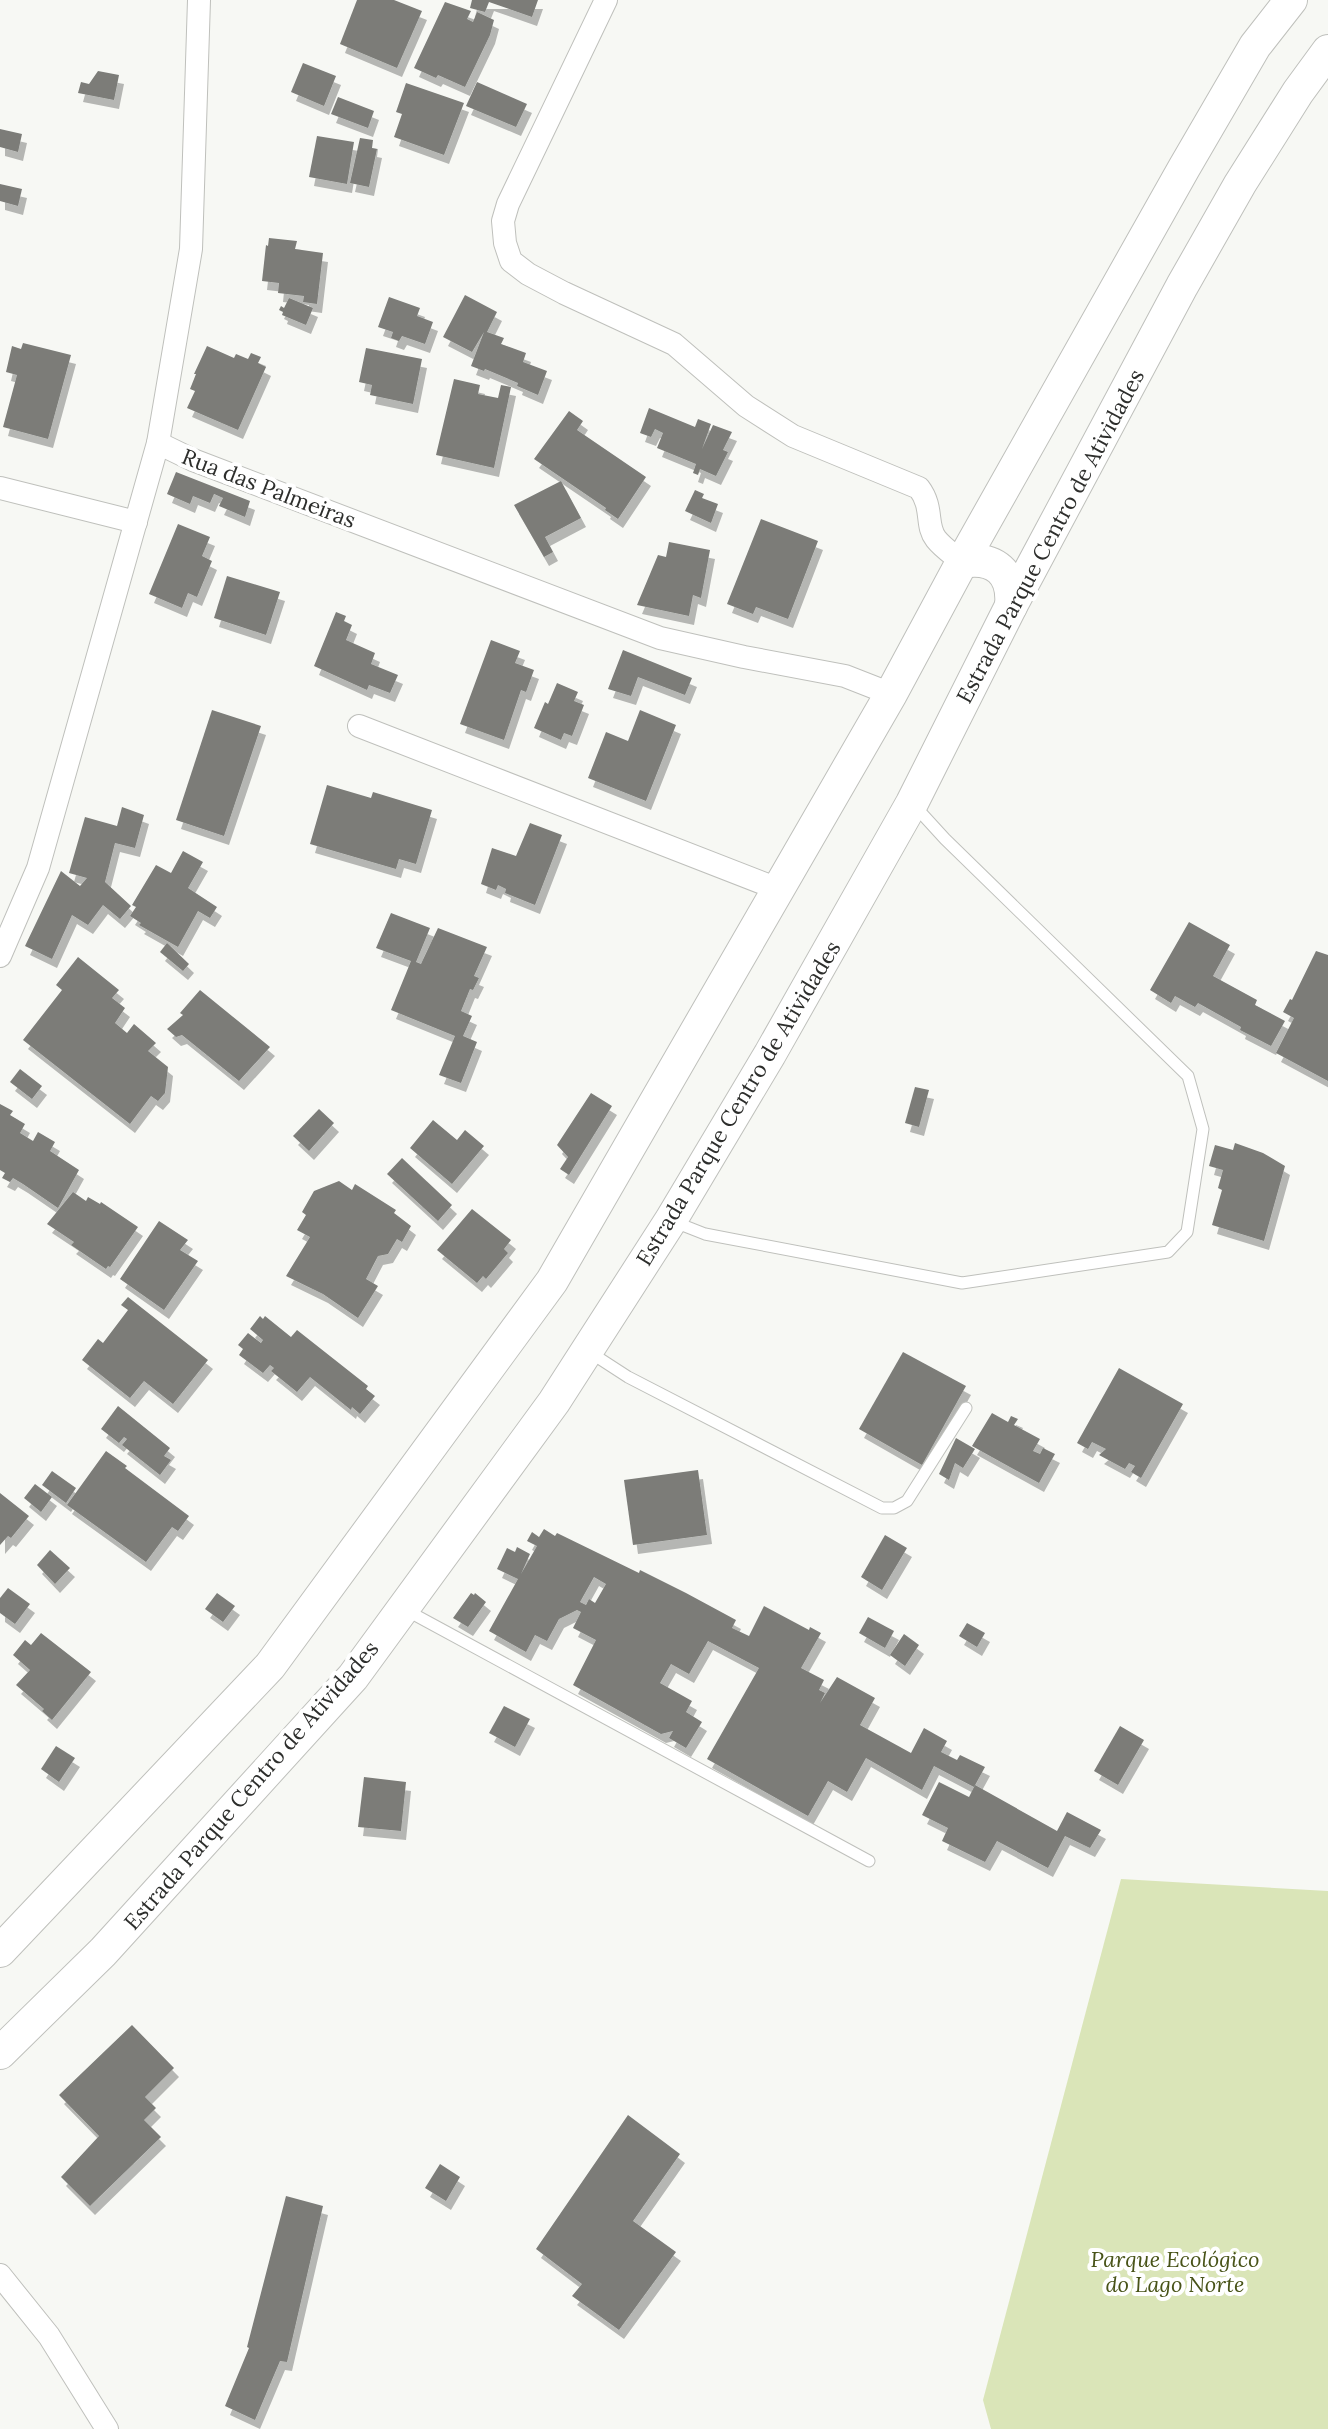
<svg xmlns="http://www.w3.org/2000/svg" width="1328" height="2429" viewBox="0 0 1328 2429" font-family="Lora,serif">
	<style>
		.green { fill: #dae5b8 }
		.building { fill: #7b7c78; fill-rule: evenodd; filter: url(#shadow) }
		.lines { fill: none; stroke-linecap: round; stroke-linejoin: round }
		.service-casing { stroke: #bfc0bc; stroke-width: 13 }
		.minor-casing { stroke: #bfc0bc; stroke-width: 24 }
		.secondary-casing { stroke: #bfc0bc; stroke-width: 34 }
		.service { stroke: #fff; stroke-width: 11 }
		.minor { stroke: #fff; stroke-width: 22 }
		.secondary { stroke: #fff; stroke-width: 32 }
		.labels { text-anchor: middle; dominant-baseline: central; stroke-width: 8; stroke-linejoin: round; paint-order: stroke }
		.street-label { font-size: 22px; fill: #2d2e2c; stroke: #fff }
		.park-label { font-size: 22px; font-style: italic; fill: #485318; stroke: #fff }
	</style>
	<defs>
		<filter id="shadow"><feDropShadow dx="5" dy="9" stdDeviation="0" flood-color="#0004"/></filter>
	</defs>
	<rect width="100%" height="100%" fill="#f7f8f4"/>
	<!-- green -->
	<polygon class="green" points="1121,1879 1328,1891 1328,2429 991,2429 983,2400"/>
	<!-- building -->
	<g class="building">
		<polygon points="357,0 394,0 422,11 397,68 340,44"/>
		<polygon points="472,0 538,0 532,17 489,2 485,12 470,8"/>
		<polygon points="445,2 471,11 467,19 473,22 477,12 494,20 490,35 465,87 438,75 436,78 414,68"/>
		<polygon points="303,63 336,76 324,106 291,92"/>
		<polygon points="98,71 119,75 114,100 78,93 81,82 89,84"/>
		<polygon points="477,82 527,104 516,127 466,106"/>
		<polygon points="406,83 464,103 444,155 394,137 402,114 396,112"/>
		<polygon points="338,97 374,111 368,128 331,114"/>
		<polygon points="0,129 22,134 18,152 0,147"/>
		<polygon points="317,136 354,142 347,184 309,177"/>
		<polygon points="360,138 373,140 372,148 377,149 369,187 350,183"/>
		<polygon points="0,184 22,189 18,206 0,201"/>
		<polygon points="269,238 297,241 295,249 323,253 317,304 303,302 304,296 278,293 279,283 262,281 266,245 268,246"/>
		<polygon points="465,295 497,312 487,332 504,338 501,344 526,353 523,362 547,371 538,395 517,386 518,383 485,369 484,371 471,366 484,332 472,352 443,337"/>
		<polygon points="389,297 420,308 417,316 433,322 425,344 402,336 399,341 391,338 393,332 378,327"/>
		<polygon points="289,298 313,308 306,325 282,315 283,312 279,310 281,306 284,308"/>
		<polygon points="23,343 71,355 48,439 3,427 17,375 6,372 12,346 21,349"/>
		<polygon points="207,346 234,358 236,354 248,359 251,353 261,357 258,363 266,367 238,430 187,408 195,391 190,389 196,374 194,374"/>
		<polygon points="366,348 422,359 413,404 370,395 372,385 359,382"/>
		<polygon points="454,379 480,385 478,394 498,398 501,385 511,387 494,468 436,455"/>
		<polygon points="649,408 695,427 698,419 711,424 702,449 713,425 732,432 723,450 728,452 716,476 700,469 698,475 693,473 696,464 657,448 663,433 655,429 651,437 640,433"/>
		<polygon points="569,411 583,421 577,430 646,477 618,519 605,510 606,508 534,459"/>
		<polygon points="176,472 250,501 245,517 219,506 223,498 214,494 210,503 193,496 190,504 167,494"/>
		<polygon points="561,481 581,518 545,537 553,552 544,557 514,505"/>
		<polygon points="695,490 704,494 702,498 718,504 711,523 685,511"/>
		<polygon points="761,519 818,541 788,619 756,607 753,614 727,604"/>
		<polygon points="178,524 210,537 202,556 212,561 197,597 188,593 182,608 149,594"/>
		<polygon points="669,542 710,550 701,598 693,595 689,616 637,605 658,555 666,557"/>
		<polygon points="227,576 280,592 266,635 214,618"/>
		<polygon points="336,612 346,616 344,621 352,625 346,640 375,653 371,664 398,675 390,693 369,685 367,690 314,666"/>
		<polygon points="491,640 520,651 515,663 534,670 526,692 521,690 504,740 460,724"/>
		<polygon points="623,650 692,678 685,695 638,677 631,696 608,689"/>
		<polygon points="557,683 578,692 574,701 584,705 572,736 564,733 561,740 534,728 545,702 548,704"/>
		<polygon points="212,710 261,726 224,836 176,820"/>
		<polygon points="640,710 676,725 646,801 588,778 606,732 628,741"/>
		<polygon points="327,785 371,798 373,792 432,810 416,864 399,859 396,869 310,844"/>
		<polygon points="122,807 144,815 135,848 115,843 105,882 131,906 120,919 103,905 88,925 72,915 52,959 25,946 61,871 80,886 87,878 69,873 85,817 117,826"/>
		<polygon points="530,823 562,835 535,905 505,893 506,889 498,885 496,890 481,884 492,848 516,856"/>
		<polygon points="183,851 203,862 188,888 217,907 210,918 198,911 178,947 139,925 141,923 130,916 136,907 132,905 156,865 171,873"/>
		<polygon points="391,913 430,928 416,962 421,964 438,928 487,947 474,976 479,978 473,990 470,989 461,1011 472,1016 463,1036 477,1042 461,1083 439,1075 455,1036 391,1010 411,961 376,948"/>
		<polygon points="1189,922 1230,945 1213,976 1257,1000 1255,1005 1285,1021 1271,1046 1240,1030 1241,1027 1198,1003 1195,1007 1175,996 1171,1003 1150,990"/>
		<polygon points="167,943 189,964 183,971 160,952"/>
		<polygon points="1316,951 1328,955 1328,1081 1276,1053 1294,1018 1283,1012 1290,999 1292,1000"/>
		<polygon points="78,957 119,990 112,998 125,1008 115,1023 127,1033 134,1024 156,1043 148,1051 168,1067 165,1093 158,1101 151,1096 130,1124 23,1040 62,990 56,985"/>
		<polygon points="200,990 270,1047 239,1081 182,1035 176,1037 167,1029 183,1015 180,1013"/>
		<polygon points="20,1069 42,1086 32,1099 10,1082"/>
		<polygon points="915,1087 929,1090 919,1127 905,1123"/>
		<polygon points="591,1093 612,1106 569,1175 560,1169 568,1157 557,1145"/>
		<polygon points="0,1104 13,1111 10,1115 25,1124 20,1133 33,1141 38,1132 55,1142 50,1151 79,1170 58,1208 23,1184 13,1178 10,1182 2,1178 5,1173 0,1170"/>
		<polygon points="319,1109 334,1123 309,1151 293,1136"/>
		<polygon points="433,1120 457,1140 465,1130 484,1146 452,1184 410,1148"/>
		<polygon points="1235,1143 1263,1153 1285,1166 1264,1241 1212,1225 1222,1190 1218,1188 1223,1170 1209,1166 1215,1145 1233,1150"/>
		<polygon points="402,1158 452,1205 438,1221 387,1174"/>
		<polygon points="339,1181 352,1190 355,1184 396,1210 394,1213 411,1226 402,1242 397,1239 388,1254 378,1256 366,1279 378,1286 358,1318 323,1294 286,1276 310,1237 297,1230 306,1215 302,1212 314,1191"/>
		<polygon points="73,1192 86,1201 88,1197 100,1204 101,1202 138,1227 110,1267 108,1266 106,1269 71,1245 74,1242 47,1224"/>
		<polygon points="472,1209 511,1240 504,1249 508,1253 486,1279 483,1276 477,1283 437,1250"/>
		<polygon points="159,1221 188,1240 180,1250 198,1261 164,1310 120,1279"/>
		<polygon points="128,1297 208,1360 173,1404 144,1381 130,1398 82,1360 98,1339 103,1343 128,1310 121,1305"/>
		<polygon points="260,1316 263,1319 265,1316 291,1337 297,1330 368,1386 366,1389 375,1396 360,1414 352,1407 351,1410 310,1377 297,1392 271,1371 274,1368 270,1365 263,1373 239,1355 243,1349 238,1345 248,1333 261,1343 263,1340 250,1329"/>
		<polygon points="903,1352 966,1386 922,1465 859,1429"/>
		<polygon points="1119,1368 1183,1404 1141,1478 1131,1472 1135,1466 1129,1463 1125,1469 1099,1455 1106,1449 1092,1442 1088,1449 1077,1443"/>
		<polygon points="118,1406 170,1448 164,1456 171,1460 160,1475 122,1445 127,1439 124,1437 119,1443 101,1429"/>
		<polygon points="992,1413 1008,1422 1011,1416 1018,1419 1014,1425 1040,1439 1033,1451 1040,1454 1043,1448 1055,1454 1039,1483 972,1446"/>
		<polygon points="956,1438 975,1449 963,1468 955,1463 949,1480 939,1474"/>
		<polygon points="106,1451 127,1466 125,1468 189,1516 178,1531 172,1527 146,1562 67,1505"/>
		<polygon points="698,1470 707,1535 633,1545 624,1480"/>
		<polygon points="52,1471 76,1488 66,1503 42,1485"/>
		<polygon points="35,1484 52,1497 41,1512 24,1498"/>
		<polygon points="0,1493 29,1516 11,1538 8,1536 0,1545"/>
		<path d="M544,1529L555,1536L557,1533L639,1573L640,1570L686,1593L736,1620L732,1628L749,1636L764,1606L809,1630L810,1627L821,1633L801,1668L824,1680L819,1690L825,1693L820,1703L837,1677L875,1698L860,1725L911,1753L924,1728L947,1741L941,1752L957,1760L960,1755L985,1767L974,1787L934,1766L922,1790L866,1758L847,1792L828,1781L808,1816L707,1759L759,1668L708,1641L689,1674L671,1664L660,1683L692,1701L686,1712L702,1722L686,1748L669,1738L673,1731L661,1734L573,1685L596,1640L573,1628L581,1612L577,1610L559,1619L547,1641L535,1635L526,1652L489,1631L518,1579L497,1569L507,1548L515,1552L517,1547L530,1554L521,1574L537,1546L527,1541L532,1532L539,1537ZM594,1577L606,1584L595,1603L589,1599L586,1605L580,1602Z"/>
		<polygon points="885,1535 907,1548 882,1590 861,1577"/>
		<polygon points="50,1550 70,1568 55,1584 37,1565"/>
		<polygon points="8,1588 30,1604 15,1624 0,1613 0,1598"/>
		<polygon points="217,1593 235,1606 223,1622 205,1609"/>
		<polygon points="471,1593 474,1595 475,1593 486,1602 468,1627 453,1618"/>
		<polygon points="868,1617 894,1631 885,1648 859,1633"/>
		<polygon points="967,1623 985,1633 977,1647 959,1636"/>
		<polygon points="41,1633 91,1672 52,1720 42,1711 44,1709 16,1685 30,1670 13,1655 25,1640 31,1645"/>
		<polygon points="904,1634 919,1645 905,1666 890,1655"/>
		<polygon points="504,1706 530,1719 515,1747 489,1733"/>
		<polygon points="1120,1726 1144,1740 1118,1785 1094,1771"/>
		<polygon points="56,1746 75,1758 59,1782 41,1769"/>
		<polygon points="364,1777 406,1782 401,1831 358,1827"/>
		<polygon points="939,1782 969,1797 975,1785 1057,1831 1067,1812 1101,1830 1090,1848 1065,1836 1048,1868 997,1841 985,1862 942,1841 948,1828 922,1815"/>
		<polygon points="132,2025 174,2068 145,2097 156,2108 144,2120 161,2137 90,2206 61,2177 99,2136 59,2095"/>
		<polygon points="628,2115 680,2154 633,2221 676,2252 619,2330 572,2296 582,2284 536,2249"/>
		<polygon points="440,2164 460,2177 446,2201 425,2188"/>
		<polygon points="286,2196 323,2206 287,2362 280,2361 255,2420 225,2406 249,2348 247,2347"/>
	</g>
	<g class="lines">
		<defs>
			<g id="service">
				<polyline points="672,1221 705,1234 962,1283 1168,1252 1187,1232 1203,1129 1188,1076 945,839 913,804"/>
				<polyline points="591,1353 628,1377 882,1508 894,1508 907,1501 966,1408"/>
				<polyline points="404,1609 869,1861"/>
			</g>
			<g id="minor">
				<path d="M606,0L508,204L503,221L505,243L511,261L528,274L564,293L674,344L746,406L793,436L919,488C934,508 925,525 936,539C943,548 954,555 962,562"/>
				<polyline points="158,443 193,460 660,638 744,657 845,676 891,694"/>
				<polyline points="0,488 136,522"/>
				<polyline points="359,726 778,889"/>
				<polyline points="0,956 38,868 158,443 191,249 199,0"/>
				<polyline points="0,2275 49,2336 107,2429"/>
			</g>
			<g id="secondary">
				<path d="M962,562C995,556 1014,573 1011,606"/>
				<polyline points="0,1951 270,1666 552,1281 891,694 962,562 1184,168 1255,46 1291,0"/>
				<polyline points="0,2053 103,1952 353,1677 554,1402 671,1220 770,1054 912,803 1011,606 1182,286 1240,184 1298,92 1328,51"/>
			</g>
		</defs>
		<!-- service casing -->
		<use href="#service" class="service-casing"/>
		<!-- minor casing -->
		<use href="#minor" class="minor-casing"/>
		<!-- secondary casing -->
		<use href="#secondary" class="secondary-casing"/>
		<!-- service -->
		<use href="#service" class="service"/>
		<!-- minor -->
		<use href="#minor" class="minor"/>
		<!-- secondary -->
		<use href="#secondary" class="secondary"/>
	</g>
	<g class="labels">
		<!-- street labels -->
		<g class="street-label">
			<text transform="translate(269 488) rotate(21)">Rua das Palmeiras</text>
			<text transform="translate(1050 536) rotate(-62)">Estrada Parque Centro de Atividades</text>
			<text transform="translate(738 1103) rotate(-59)">Estrada Parque Centro de Atividades</text>
			<text transform="translate(251 1785) rotate(-49)">Estrada Parque Centro de Atividades</text>
		</g>
		<!-- park labels -->
		<g class="park-label">
			<text x="1175" y="2259">Parque Ecológico<tspan x="1175" dy="25">do Lago Norte</tspan></text>
		</g>
	</g>
</svg>
